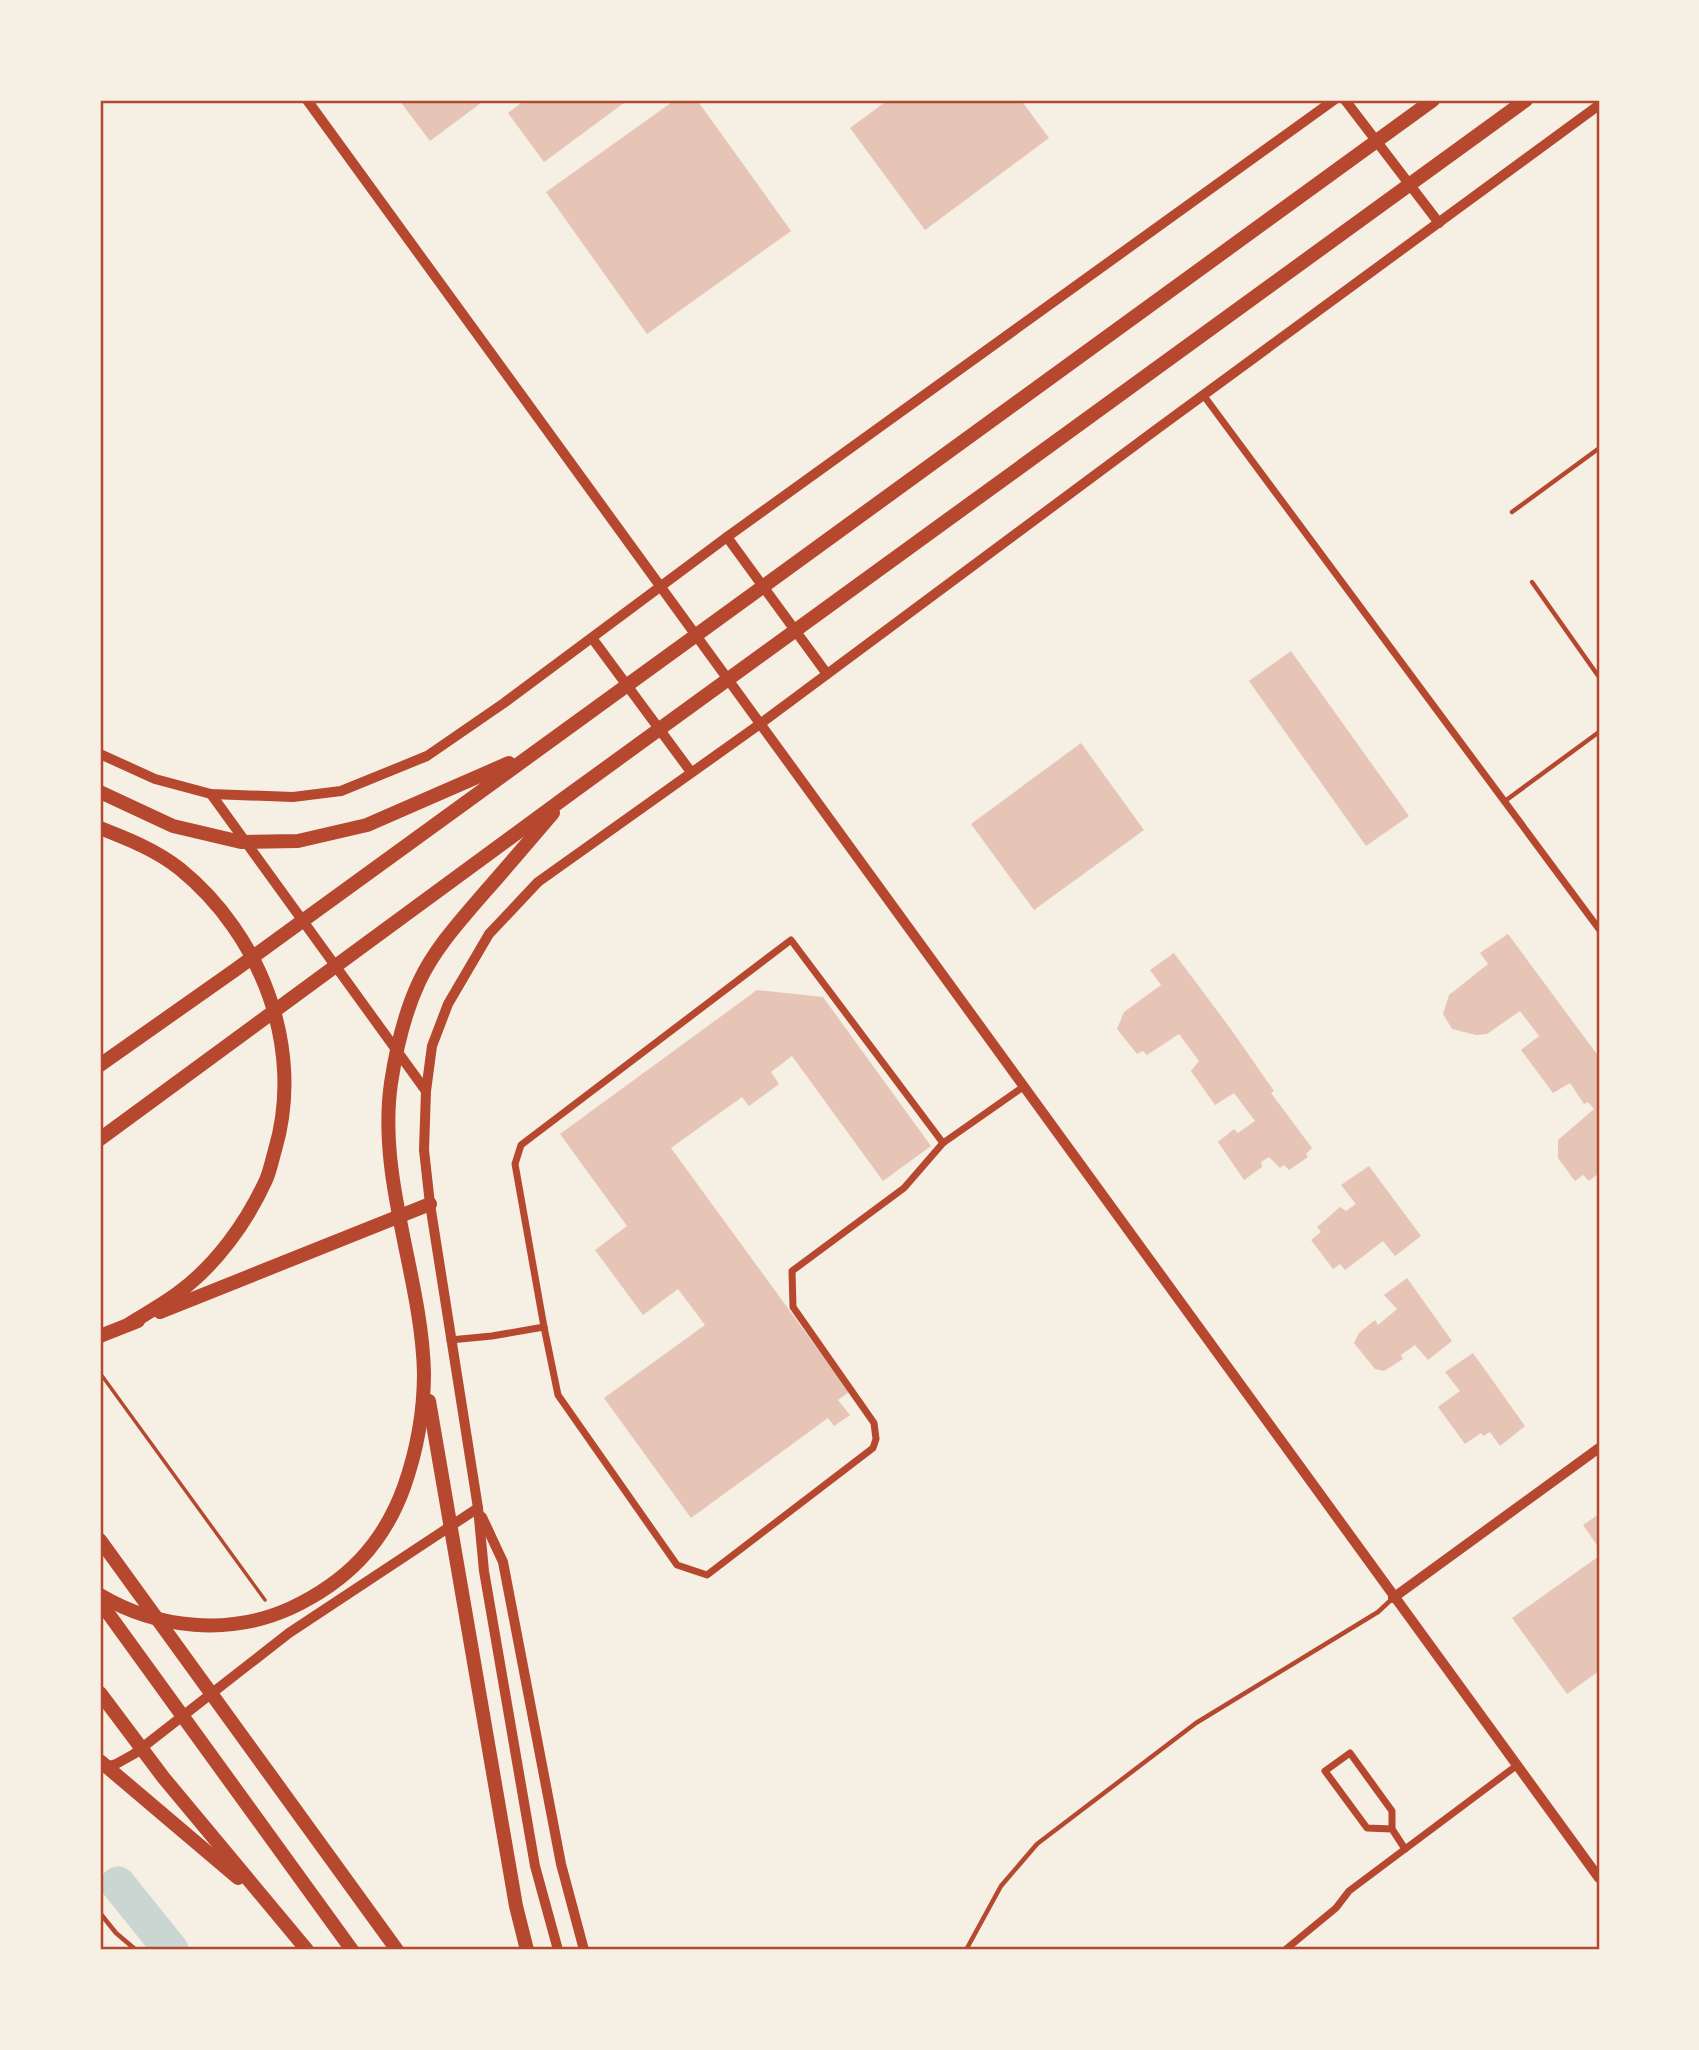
<svg xmlns="http://www.w3.org/2000/svg" width="1699" height="2050" viewBox="0 0 1699 2050" font-family="Lato,sans-serif">
	<style>
		.lines { fill: none; stroke-linecap: round; stroke-linejoin: round }
		.river { stroke: #c9d6d2; stroke-width: 35 }
		.building { fill: #e6c5b7 }
		.path { stroke: #b5482f; stroke-width: 3.5 }
		.service { stroke: #b5482f; stroke-width: 4.5 }
		.minor { stroke: #b5482f; stroke-width: 7 }
		.tertiary { stroke: #b5482f; stroke-width: 10 }
		.trunk { stroke: #b5482f; stroke-width: 14 }
		.neatline { fill: none; stroke: #b5482f; stroke-width: 2.5 }
	</style>
	<rect width="100%" height="100%" fill="#f6efe4"/>
	<g class="lines">
		<!-- river -->
		<polyline class="river" points="118,1884 171,1950"/>
	</g>
	<!-- building -->
	<g class="building">
		<polygon points="399,100 485,100 430,141"/>
		<polygon points="525,100 628,100 544,162 508,113"/>
		<polygon points="675,100 697,100 791,231 647,334 546,192"/>
		<polygon points="888,100 1021,100 1049,138 925,230 850,128"/>
		<polygon points="1291,651 1409,816 1366,846 1249,681"/>
		<polygon points="1081,743 1144,830 1034,910 971,824"/>
		<polygon points="1508,934 1599,1057 1599,1173 1589,1181 1583,1175 1575,1181 1558,1158 1558,1140 1594,1109 1588,1102 1584,1104 1570,1083 1553,1093 1521,1050 1539,1036 1520,1011 1487,1034 1476,1035 1452,1029 1443,1014 1449,995 1488,964 1480,953"/>
		<polygon points="1174,953 1230,1028 1274,1091 1271,1093 1312,1148 1306,1154 1308,1157 1289,1170 1284,1165 1280,1168 1269,1157 1261,1162 1262,1167 1244,1180 1218,1142 1234,1129 1238,1133 1255,1121 1234,1093 1215,1105 1191,1071 1199,1061 1179,1034 1147,1055 1143,1051 1137,1054 1117,1029 1124,1012 1161,985 1150,970"/>
		<polygon points="757,990 823,997 931,1146 883,1181 792,1056 771,1072 779,1084 749,1106 742,1097 671,1148 849,1392 838,1400 850,1415 834,1426 828,1418 691,1518 604,1398 705,1325 678,1289 643,1315 595,1250 627,1226 560,1134"/>
		<polygon points="1369,1166 1421,1236 1395,1256 1383,1241 1345,1270 1340,1264 1333,1269 1311,1240 1321,1232 1317,1227 1340,1207 1346,1211 1356,1204 1341,1185"/>
		<polygon points="1407,1278 1452,1341 1428,1360 1415,1345 1401,1355 1403,1359 1384,1371 1375,1369 1354,1343 1359,1333 1375,1320 1378,1325 1397,1309 1384,1295"/>
		<polygon points="1473,1353 1525,1426 1500,1446 1490,1432 1483,1436 1481,1433 1465,1444 1438,1407 1460,1391 1445,1372"/>
		<polygon points="1599,1514 1599,1548 1583,1525"/>
		<polygon points="1599,1556 1599,1671 1567,1694 1512,1618"/>
	</g>
	<g class="lines">
		<!-- path -->
		<polyline class="path" points="100,1373 265,1600"/>
		<!-- service -->
		<g class="service">
			<polyline points="1512,512 1598,449 1599,451"/>
			<polyline points="1532,582 1599,677"/>
			<polyline points="1505,801 1599,732"/>
			<polyline points="100,1913 116,1933 136,1950"/>
			<polyline points="966,1950 1001,1886 1037,1844 1196,1723 1378,1612 1393,1598"/>
		</g>
		<!-- minor -->
		<g class="minor">
			<polyline points="1204,396 1599,929"/>
			<polyline points="544,1327 558,1395 677,1565 707,1575 873,1448 876,1439 874,1423 793,1307 792,1271 904,1188 943,1143"/>
			<polyline points="450,1340 492,1336 544,1327 515,1164 521,1145 791,940 943,1143 1023,1087"/>
			<polyline points="1392,1829 1367,1828 1325,1771 1350,1753 1392,1811 1392,1829 1405,1849"/>
			<polyline points="1285,1950 1336,1908 1349,1891 1516,1766"/>
		</g>
		<!-- tertiary -->
		<g class="tertiary">
			<polyline points="307,100 1599,1878"/>
			<polyline points="1345,100 1439,223"/>
			<polyline points="727,537 827,674"/>
			<polyline points="592,638 691,772"/>
			<polyline points="100,754 155,779 211,794 293,797 341,791 427,756 504,703 727,537 1334,100"/>
			<polyline points="211,794 426,1091"/>
			<polyline points="482,1517 503,1562 561,1864 584,1950"/>
			<polyline points="1393,1598 1599,1448"/>
			<polyline points="102,1768 116,1764 134,1754 289,1633 478,1508"/>
			<polyline points="558,1950 535,1866 484,1571 478,1508 430,1204 424,1150 426,1091 432,1046 448,1004 489,934 538,882 760,724 1157,429 1599,105"/>
		</g>
		<!-- trunk -->
		<g class="trunk">
			<polyline points="100,792 173,826 241,842 298,841 367,825 509,763"/>
			<path d="M100,828C128,839 156,850 180,869C261,935 305,1048 275,1150C272,1160 270,1171 266,1180C247,1222 216,1265 178,1293C163,1304 146,1314 129,1324"/>
			<polyline points="100,1065 235,970 1433,100"/>
			<polyline points="100,1139 570,794 1526,100"/>
			<polyline points="160,1312 430,1204"/>
			<polyline points="100,1336 138,1321"/>
			<polyline points="429,1401 516,1906 527,1950"/>
			<polyline points="100,1540 397,1950"/>
			<path d="M100,1595C157,1629 230,1636 291,1608C346,1582 383,1545 404,1487C417,1450 424,1413 424,1373C422,1278 377,1179 391,1083C396,1050 405,1012 419,982C435,948 460,921 484,893C507,867 530,840 553,813"/>
			<polyline points="100,1602 352,1950"/>
			<polyline points="100,1693 163,1777 307,1950"/>
			<polyline points="100,1761 238,1878"/>
		</g>
	</g>
	<!-- border -->
	<rect width="1699" height="2050" fill="none" stroke="#f6efe4" stroke-width="203"/>
	<rect x="102" y="102" width="1496" height="1846" class="neatline"/>
</svg>
